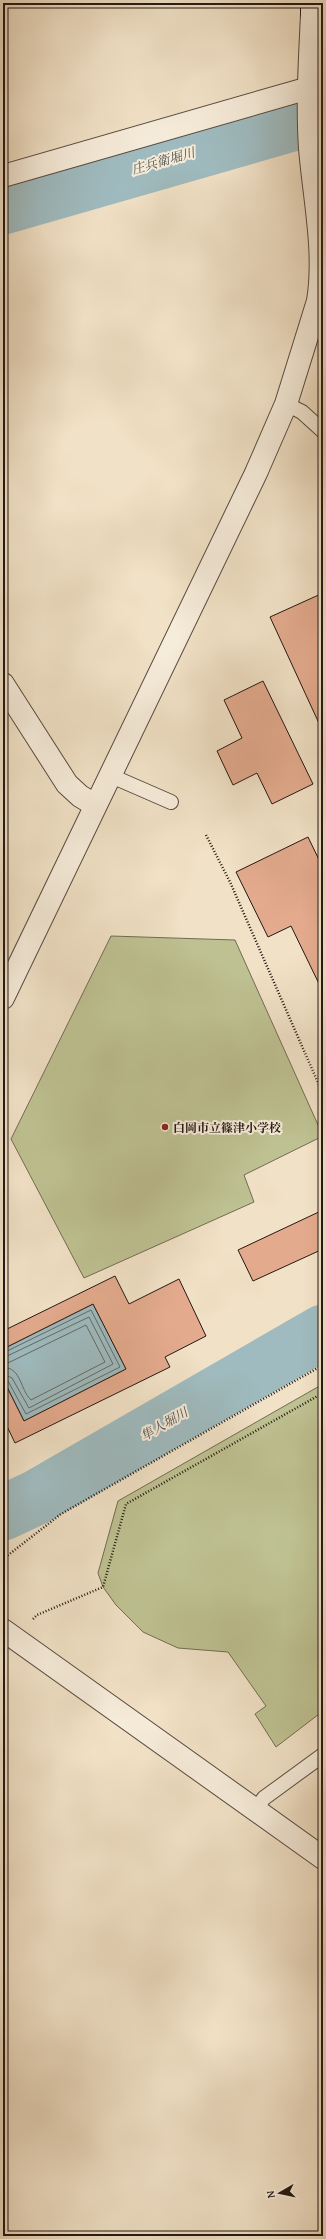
<svg xmlns="http://www.w3.org/2000/svg" width="326" height="2239" viewBox="0 0 326 2239" font-family="'Gentium Book Plus','Noto Serif JP',serif">
	<style>
		.green { fill: #bec192; stroke: #716c52 }
		.water { fill: #9fbbbf; stroke: #6e7a7a }
		.lines { fill: none; stroke-linecap: round; stroke-linejoin: round }
		.shore { stroke: #626a69; stroke-width: 1 }
		.river { stroke: #9fbbbf; stroke-width: 55 }
		.building { fill: #e3aa8d; stroke: #241813 }
		.lane-casing { stroke: #574a40; stroke-width: 16 }
		.street-casing { stroke: #574a40; stroke-width: 24 }
		.secondary-casing { stroke: #241813; stroke-width: 24 }
		.path { stroke: #241813; stroke-width: 2.5; stroke-dasharray: 1 2; stroke-linecap: butt }
		.lane { stroke: #f6ecda; stroke-width: 14 }
		.street { stroke: #f6ecda; stroke-width: 22 }
		.secondary { stroke: #f6ecda; stroke-width: 22 }
		.poi-dot { fill: #8f2418; stroke: #f6ecda; stroke-width: 1.5 }
		.labels { text-anchor: middle; dominant-baseline: central; stroke-width: 4; stroke-linejoin: round; paint-order: stroke }
		.poi-label { font-size: 12px; font-weight: bold; fill: #241813; stroke: #f6ecda; text-anchor: start }
		.water-label { font-size: 13px; font-style: italic; fill: #4f514f; stroke: #f6ecda }
	</style>
	<rect width="100%" height="100%" fill="#f1e1c6"/>
	<filter id="stains"><feTurbulence type="fractalNoise" baseFrequency=".005" numOctaves="4"/><feColorMatrix values="0 0 0 0 .2 0 0 0 0 .09 0 0 0 0 .02 0 0 0 .5 -.17"/></filter>
	<radialGradient id="worn" r=".72"><stop offset=".6" stop-color="#630" stop-opacity="0"/><stop offset="1" stop-color="#630" stop-opacity=".3"/></radialGradient>
	<!-- green -->
	<g class="green">
		<polygon points="111,936 235,940 323,1136 244,1175 254,1202 84,1278 11,1139"/>
		<polygon points="323,1384 323,1711 276,1747 255,1714 266,1706 228,1652 178,1648 143,1632 116,1605 103,1587 98,1573 118,1501"/>
		<polygon points="3,1504 12,1527 3,1532"/>
	</g>
	<!-- water -->
	<polygon class="water" points="93,1304 126,1369 24,1421 3,1379 3,1349"/>
	<g class="lines">
		<!-- shore -->
		<g class="shore">
			<polyline points="3,1353 91,1310 120,1367 26,1414 8,1381 4,1379"/>
			<polyline points="3,1358 89,1317 113,1364 29,1408 12,1378 3,1374"/>
			<path d="M3,1364L10,1362L86,1325L105,1362L31,1400C20,1390 22,1368 3,1367"/>
		</g>
		<!-- river -->
		<g class="river">
			<polyline points="3,207 323,115"/>
			<polyline points="3,1513 35,1498 323,1332"/>
		</g>
	</g>
	<!-- building -->
	<g class="building">
		<polygon points="323,593 323,732 270,617"/>
		<polygon points="263,681 313,784 272,804 257,773 233,785 217,751 242,738 224,700"/>
		<polygon points="308,837 323,868 323,992 291,926 268,937 236,872"/>
		<polygon points="323,1210 323,1249 253,1281 238,1250"/>
		<polygon points="115,1276 129,1304 179,1279 206,1336 165,1357 170,1367 15,1443 3,1418 3,1379 24,1421 126,1369 93,1304 3,1349 3,1331"/>
	</g>
	<g class="lines">
		<defs>
			<g id="lane">
				<polyline points="286,404 302,412 323,431"/>
				<polyline points="109,775 171,802"/>
				<polyline points="256,1809 264,1798 323,1755"/>
			</g>
			<g id="street">
				<polyline points="3,176 309,88"/>
				<polyline points="3,684 67,784 80,796 95,805"/>
				<path d="M3,998L256,473L286,404L318,301C326,251 314,198 310,148C307,104 310,59 312,14"/>
				<polyline points="3,1630 323,1858"/>
			</g>
			<polyline id="secondary" points="312,3 312,14"/>
		</defs>
		<!-- lane casing -->
		<use href="#lane" class="lane-casing"/>
		<!-- street casing -->
		<use href="#street" class="street-casing"/>
		<!-- secondary casing -->
		<use href="#secondary" class="secondary-casing"/>
		<!-- path -->
		<g class="path">
			<polyline points="206,835 230,882 323,1094"/>
			<polyline points="3,1559 61,1514 323,1365"/>
			<polyline points="33,1619 37,1615 103,1587 126,1504 323,1393"/>
		</g>
		<!-- lane -->
		<use href="#lane" class="lane"/>
		<!-- street -->
		<use href="#street" class="street"/>
		<!-- secondary -->
		<use href="#secondary" class="secondary"/>
	</g>
	<!-- markers -->
	<circle class="poi-dot" cx="165" cy="1127" r="4"/>
	<g class="labels">
		<!-- poi labels -->
		<g class="poi-label">
			<text x="173" y="1127">白岡市立篠津小学校</text>
		</g>
		<!-- water labels -->
		<g class="water-label">
			<text transform="translate(163 161) rotate(-16)">庄兵衛堀川</text>
			<text transform="translate(164 1424) rotate(-30)">隼人堀川</text>
		</g>
	</g>
	<!-- margin -->
	<rect width="326" height="2239" fill="none" stroke="#f1e1c6" stroke-width="16"/>
	<rect x="4" y="4" width="318" height="2231" fill="none" stroke="#241813" stroke-width="2"/>
	<rect x="8" y="8" width="310" height="2223" fill="none" stroke="#241813"/>
	<!-- north arrow -->
	<g transform="translate(280 2193) rotate(261)" stroke="#f6ecda" stroke-width="3" paint-order="stroke">
	<path d="M0-3L7 15L0 10L-7 15Z" fill="#241813"/>
	<text y="-6" font-size="11" font-weight="bold" text-anchor="middle" fill="#241813">N</text>
	</g>
	<rect width="100%" height="100%" filter="url(#stains)"/>
	<rect width="100%" height="100%" fill="url(#worn)"/>
</svg>
